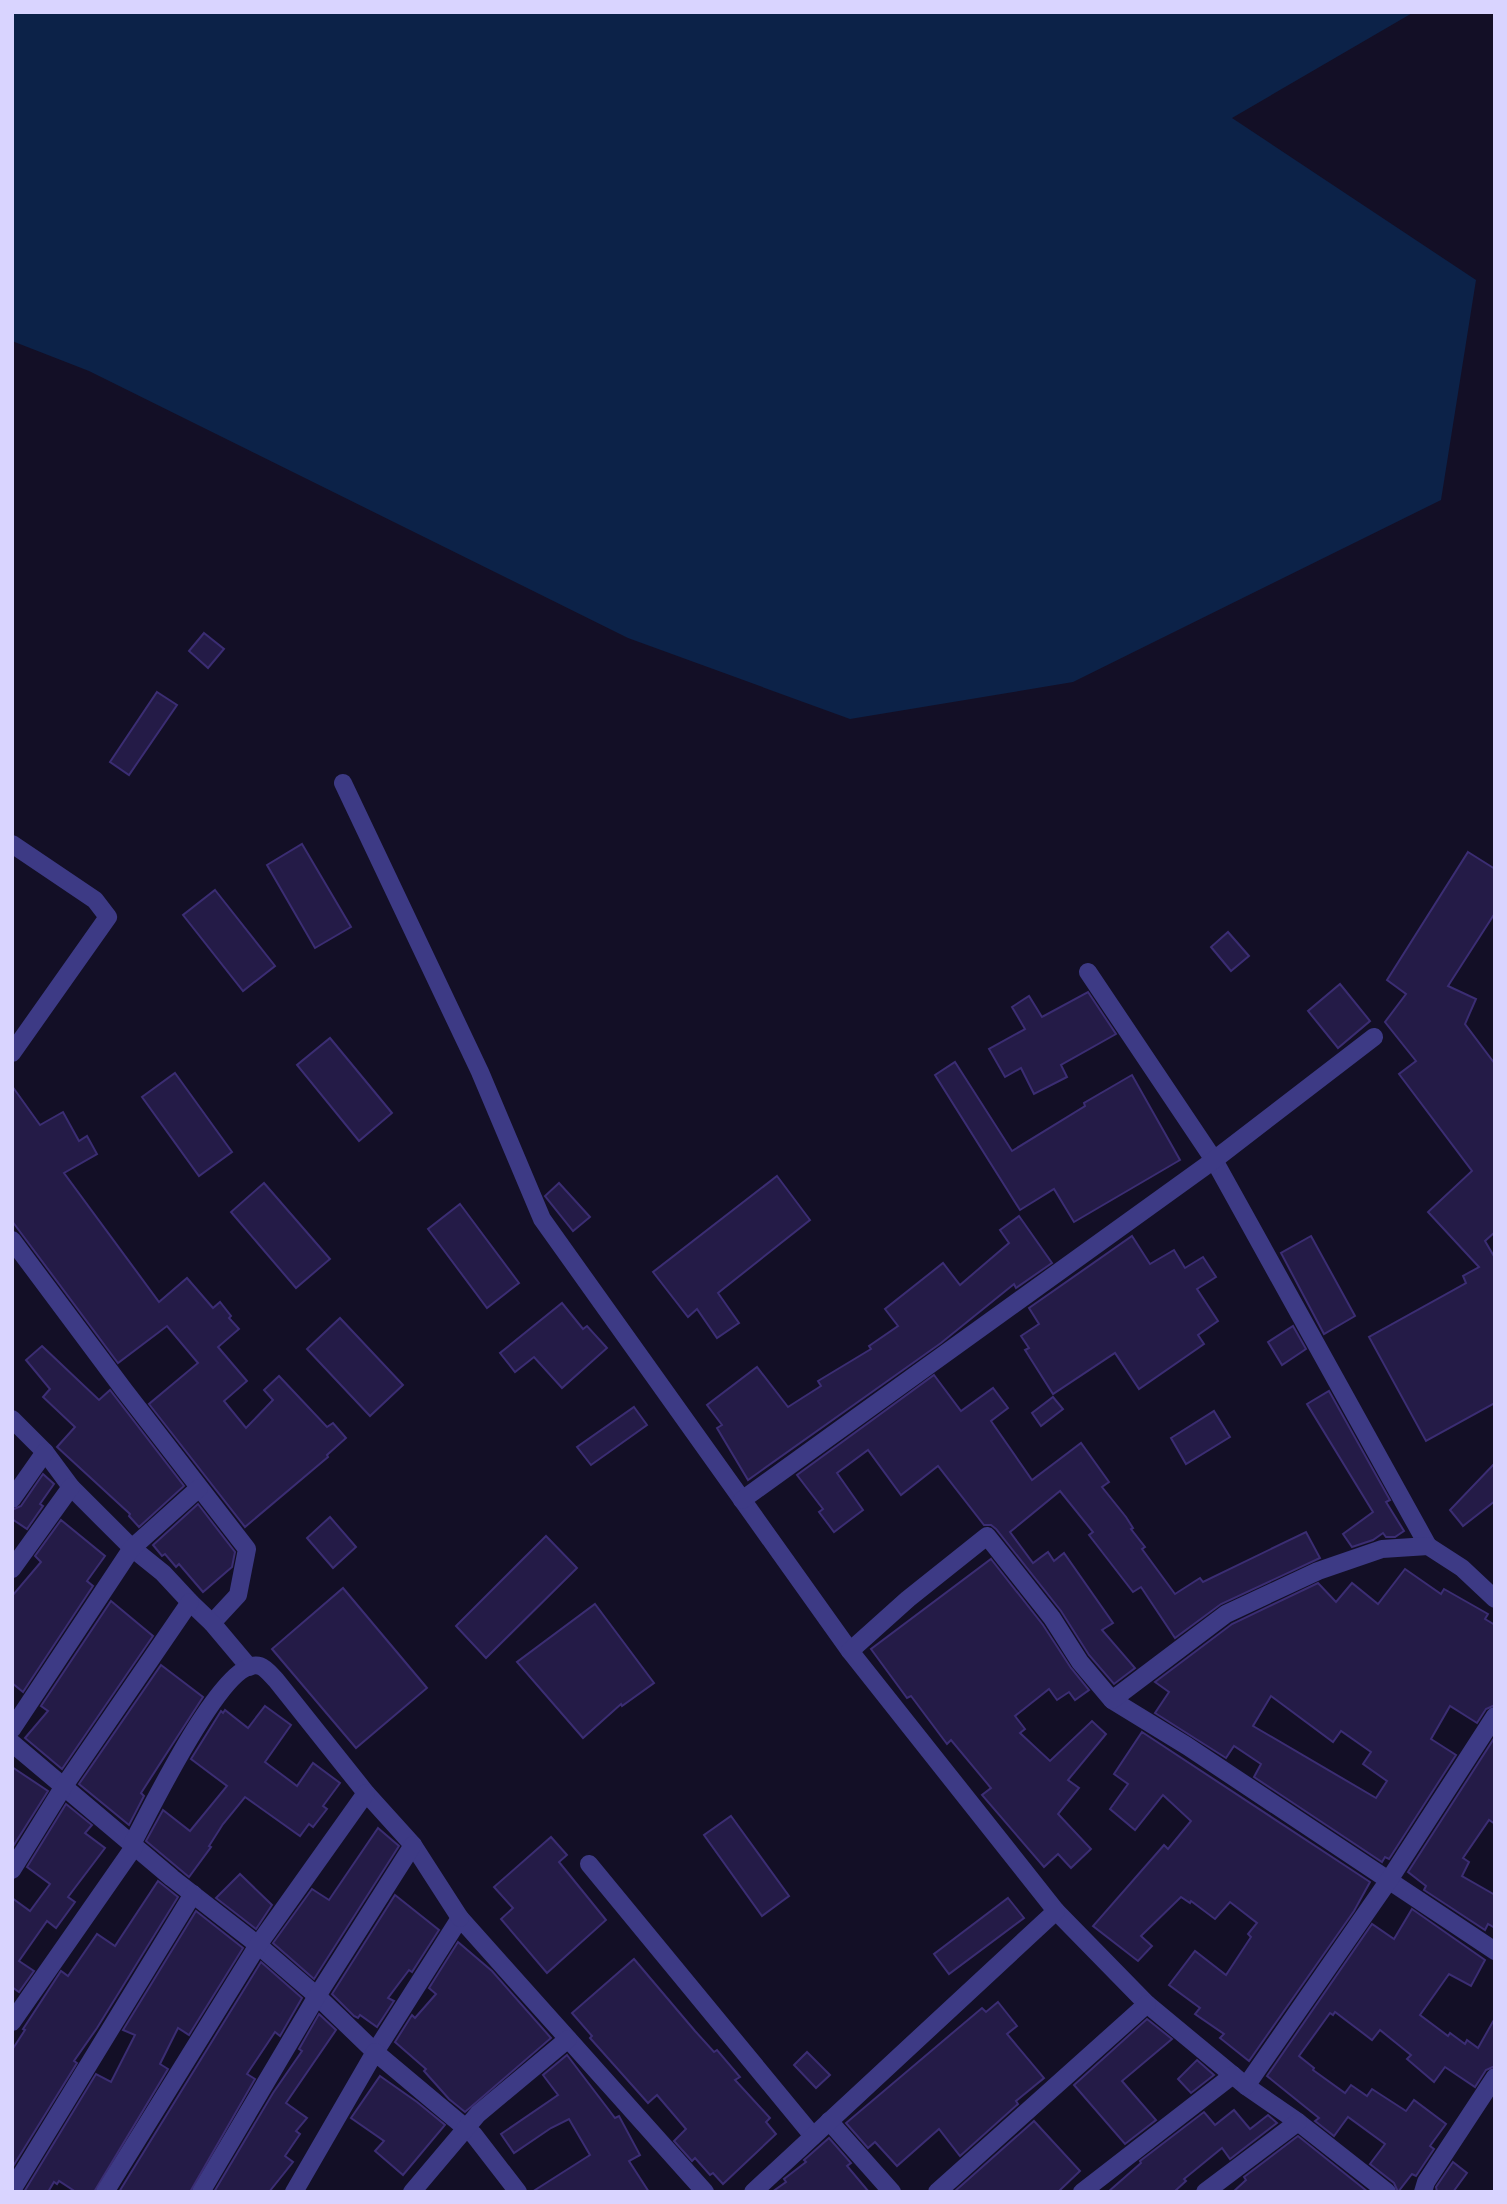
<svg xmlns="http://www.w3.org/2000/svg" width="1507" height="2204" viewBox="0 0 1507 2204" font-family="Ubuntu,sans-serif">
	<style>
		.water { fill: #0c2248 }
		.building { fill: #241b47; stroke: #3b2d73; stroke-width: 2; fill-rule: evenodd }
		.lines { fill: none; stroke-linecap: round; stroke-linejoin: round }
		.minor { stroke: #3d3a85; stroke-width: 18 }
	</style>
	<rect width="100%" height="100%" fill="#130f26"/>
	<!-- water -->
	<polygon class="water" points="12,12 1414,12 1232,118 1476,280 1441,500 1073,682 850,719 628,638 89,371 12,341"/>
	<!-- building -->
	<g class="building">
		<polygon points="204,633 224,649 208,668 189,651"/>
		<polygon points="157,692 177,705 129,775 110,762"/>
		<polygon points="302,844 351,927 315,948 267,865"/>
		<polygon points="1468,852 1495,869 1495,913 1448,986 1476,999 1465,1024 1495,1064 1495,1232 1485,1241 1495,1258 1495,1403 1426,1441 1369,1337 1466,1283 1463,1276 1479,1267 1428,1212 1472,1171 1399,1074 1416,1061 1385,1022 1406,994 1387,980"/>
		<polygon points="215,890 275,966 243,991 183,915"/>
		<polygon points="1228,932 1249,956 1231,971 1211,947"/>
		<polygon points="1340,984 1370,1021 1338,1048 1308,1011"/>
		<polygon points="1088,992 1116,1034 1061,1065 1067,1077 1034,1094 1021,1068 1005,1077 989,1049 1025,1029 1012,1007 1029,996 1042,1017"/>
		<polygon points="330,1038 392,1113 359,1141 297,1065"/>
		<polygon points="955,1062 1012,1151 1085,1106 1084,1103 1132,1075 1180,1160 1074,1222 1054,1189 1020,1210 935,1075"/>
		<polygon points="175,1073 232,1152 199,1176 142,1097"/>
		<polygon points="12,1086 40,1125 63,1112 79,1141 87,1136 97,1154 64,1173 159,1302 187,1278 213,1308 220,1302 231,1316 229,1318 239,1329 218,1347 247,1381 224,1401 246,1428 273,1400 264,1390 279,1376 327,1427 333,1423 346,1438 327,1455 328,1457 245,1527 149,1404 198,1363 167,1326 118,1363 12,1221"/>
		<polygon points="777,1176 810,1220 718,1293 739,1323 717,1338 697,1309 688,1317 653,1272"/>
		<polygon points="264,1183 330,1259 296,1288 231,1212"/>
		<polygon points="559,1183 590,1217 573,1231 545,1196"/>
		<polygon points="460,1204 519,1283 487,1308 428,1229"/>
		<polygon points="1019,1216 1052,1263 1016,1288 1014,1284 941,1343 748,1480 717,1428 722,1425 707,1405 757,1367 788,1407 821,1386 818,1381 871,1349 869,1346 898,1326 885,1309 943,1263 960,1285 1009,1243 1000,1230"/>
		<polygon points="1132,1236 1150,1264 1174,1250 1185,1268 1203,1257 1216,1277 1197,1289 1218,1321 1198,1335 1204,1344 1139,1389 1115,1353 1053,1394 1025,1350 1029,1348 1021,1336 1039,1324 1029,1308"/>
		<polygon points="1311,1236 1355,1316 1324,1334 1281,1253"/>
		<polygon points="562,1303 583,1329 587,1326 607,1348 562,1388 534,1357 515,1372 500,1353"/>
		<polygon points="340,1318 403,1385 370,1416 307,1349"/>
		<polygon points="1293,1326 1306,1349 1282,1365 1268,1342"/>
		<polygon points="42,1346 99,1400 110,1390 184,1486 139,1527 129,1516 130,1514 57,1447 75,1427 43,1397 50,1389 26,1360"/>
		<polygon points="934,1375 961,1411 993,1388 1008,1408 991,1421 1032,1480 1081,1443 1109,1482 1102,1487 1126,1517 1133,1528 1131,1529 1145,1547 1142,1549 1175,1594 1200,1578 1203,1582 1306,1532 1320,1558 1221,1604 1175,1638 1141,1587 1133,1592 1089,1535 1093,1532 1060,1491 1010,1532 1033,1563 1048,1552 1054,1561 1064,1553 1113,1623 1102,1630 1135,1668 1114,1684 1089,1655 1061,1611 996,1529 991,1525 984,1525 938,1466 901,1495 868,1450 837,1473 863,1510 834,1532 819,1512 823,1509 797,1475"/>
		<polygon points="1329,1391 1390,1500 1386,1502 1404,1531 1395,1537 1386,1537 1383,1533 1373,1540 1352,1547 1343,1534 1373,1512 1307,1404"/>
		<polygon points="1053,1397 1063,1409 1041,1426 1032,1413"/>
		<polygon points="634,1407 647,1425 591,1465 577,1447"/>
		<polygon points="1214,1411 1230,1437 1186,1464 1171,1438"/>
		<polygon points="1495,1463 1495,1501 1463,1526 1450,1510"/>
		<polygon points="43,1474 54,1484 40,1504 43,1506 27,1529 12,1519 12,1510 21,1506"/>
		<polygon points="198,1504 235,1552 232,1567 203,1592 179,1564 176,1567 165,1554 162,1556 153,1545"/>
		<polygon points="330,1517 356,1547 333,1568 307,1538"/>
		<polygon points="61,1520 105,1556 87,1581 93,1586 23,1692 12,1683 12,1596 41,1562 35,1556"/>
		<polygon points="546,1536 577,1568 486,1658 456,1626"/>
		<polygon points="991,1559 1043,1625 1071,1668 1089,1690 1075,1700 1069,1692 1057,1700 1049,1689 1015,1716 1025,1729 1020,1733 1050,1761 1092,1721 1106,1734 1068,1780 1079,1788 1058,1814 1091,1849 1071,1868 1058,1854 1044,1867 982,1795 991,1788 951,1740 947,1744 911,1696 907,1698 871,1649"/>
		<path d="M1405,1569L1441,1594L1444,1589L1488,1614L1485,1619L1495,1625V1705L1486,1709L1477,1723L1450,1706L1431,1739L1456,1755L1389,1859L1385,1857L1382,1862L1254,1777L1261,1764L1234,1746L1226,1758L1155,1713L1169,1692L1155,1682L1232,1624L1318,1583L1336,1602L1352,1583L1378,1604ZM1271,1696L1333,1742L1341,1731L1371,1752L1363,1764L1387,1781L1376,1798L1253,1726Z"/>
		<polygon points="343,1588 427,1688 356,1748 272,1649"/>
		<polygon points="111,1601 153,1636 62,1769 25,1738 48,1711 41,1706"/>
		<polygon points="595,1604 654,1683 622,1706 621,1704 583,1738 517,1662"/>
		<polygon points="161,1665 203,1697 141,1793 144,1796 129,1825 79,1784"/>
		<polygon points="265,1706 291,1725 265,1762 297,1786 313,1763 340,1783 323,1806 327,1809 313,1827 309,1824 300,1836 245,1797 223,1824 209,1846 211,1847 189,1877 146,1841 163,1810 190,1831 227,1786 191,1759 221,1711 223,1713 225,1710 248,1728"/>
		<polygon points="1142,1732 1370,1882 1354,1911 1249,2061 1220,2038 1224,2034 1195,2014 1200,2008 1169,1985 1195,1951 1226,1975 1251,1937 1248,1934 1257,1923 1230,1902 1215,1919 1191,1901 1190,1903 1181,1897 1141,1936 1152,1946 1138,1961 1093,1926 1164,1845 1168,1849 1191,1821 1163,1795 1135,1830 1110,1809 1128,1784 1114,1774"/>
		<polygon points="1495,1737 1495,1824 1489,1820 1463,1858 1469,1862 1462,1876 1495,1895 1495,1928 1488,1924 1485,1930 1424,1890 1426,1886 1408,1872"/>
		<polygon points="12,1767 48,1791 12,1848"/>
		<polygon points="66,1804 92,1825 85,1833 105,1848 68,1897 75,1902 56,1928 47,1921 19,1961 34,1971 19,1992 12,1987 12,1898 30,1911 50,1884 27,1867"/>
		<polygon points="731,1816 789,1896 762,1916 704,1835"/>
		<polygon points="378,1828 399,1846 314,1979 273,1943 312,1889 329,1900"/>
		<polygon points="551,1837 567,1855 559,1862 606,1920 547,1973 501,1919 513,1908 494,1887"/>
		<polygon points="240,1874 272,1905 256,1929 216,1898"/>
		<polygon points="158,1881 178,1897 97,2028 74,2061 77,2063 12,2168 12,2050 25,2030 23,2029 61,1971 68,1976 97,1934 115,1946"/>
		<polygon points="395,1895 439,1930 412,1972 409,1970 388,1998 394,2001 377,2027 360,2015 358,2018 354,2016 332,1994"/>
		<polygon points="1008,1898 1024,1918 949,1974 934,1954"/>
		<polygon points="1412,1909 1485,1960 1471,1986 1449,1974 1420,2015 1448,2036 1450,2033 1465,2044 1467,2040 1478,2048 1495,2018 1495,2066 1486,2070 1475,2087 1445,2067 1434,2082 1407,2059 1411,2055 1380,2030 1372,2040 1335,2012 1333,2015 1330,2013 1299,2056 1314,2068 1313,2070 1345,2093 1351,2085 1367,2096 1372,2089 1406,2111 1414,2100 1446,2124 1430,2146 1434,2149 1416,2176 1412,2174 1398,2192 1394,2183 1370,2164 1385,2144 1348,2117 1334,2136 1315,2121 1319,2118 1267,2076 1372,1924 1394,1939"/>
		<polygon points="196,1911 243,1948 189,2035 178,2028 160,2064 168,2069 94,2192 76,2192 59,2181 57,2184 54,2182 48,2192 24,2192 96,2074 111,2082 135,2035 123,2030"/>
		<polygon points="458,1942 492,1971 551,2038 465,2112 449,2099 424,2071 426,2069 395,2042 412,2015 415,2018 436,1994 429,1988"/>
		<polygon points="634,1959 695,2031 714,2052 717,2050 740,2077 735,2080 770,2118 766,2122 776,2134 723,2184 713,2173 710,2175 695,2158 692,2161 674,2141 686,2129 657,2095 648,2103 590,2038 592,2036 572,2013"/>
		<polygon points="261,1962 302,1998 280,2036 275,2032 247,2074 255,2079 190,2192 119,2192"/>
		<polygon points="998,2002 1017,2026 1007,2034 1044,2078 1016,2101 1018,2104 960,2156 939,2129 897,2166 875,2142 868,2148 846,2123 982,2008 986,2012"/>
		<polygon points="319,2014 336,2030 286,2103 307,2118 296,2131 300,2134 285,2156 293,2162 269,2192 214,2192 273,2093 302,2051 299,2049"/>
		<polygon points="1147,2019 1172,2039 1122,2081 1156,2120 1125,2144 1074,2085"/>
		<polygon points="807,2052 830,2075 816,2088 794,2065"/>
		<polygon points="567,2055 615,2118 619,2116 640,2155 629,2161 649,2192 532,2192 590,2155 569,2119 551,2128 514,2153 501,2134 558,2095 543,2075"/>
		<polygon points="1197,2060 1214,2075 1191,2093 1178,2079"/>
		<polygon points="380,2076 417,2102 445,2125 403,2175 375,2151 384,2141 351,2118"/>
		<polygon points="1234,2110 1250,2129 1268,2115 1277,2123 1230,2159 1222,2148 1184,2179 1186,2181 1174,2192 1108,2192 1141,2163 1140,2161 1204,2112 1215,2125"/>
		<polygon points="1034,2121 1080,2171 1058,2192 954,2192"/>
		<polygon points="1298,2136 1368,2192 1233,2192 1246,2180 1244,2177"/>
		<polygon points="829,2138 851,2163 847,2166 869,2192 772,2192 786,2182 784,2179 806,2162 804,2160"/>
		<polygon points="1453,2162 1467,2173 1453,2192 1437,2192 1436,2187"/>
	</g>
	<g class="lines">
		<!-- minor -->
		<g class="minor">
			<polyline points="343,783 480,1072 542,1219 850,1651"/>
			<polyline points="12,844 95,900 108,917 12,1053"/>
			<polyline points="1088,972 1214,1160 1428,1546"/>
			<polyline points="12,1240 124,1390 247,1549 238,1595 212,1623"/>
			<polyline points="12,1419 45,1452 71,1487 132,1548 163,1573 190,1602 212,1623 249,1667"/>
			<polyline points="12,1499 45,1452"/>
			<polyline points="742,1500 1214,1160 1374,1037"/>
			<polyline points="12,1569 71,1487"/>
			<polyline points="1112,1700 1187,1746 1495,1951"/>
			<polyline points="12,1729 132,1548 199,1488"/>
			<polyline points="12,1743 172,1878 258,1945 317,1996 375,2052 460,1918 705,2192"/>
			<polyline points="589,1864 813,2136"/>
			<polyline points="12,1870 64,1786 190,1602"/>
			<polyline points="1056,1911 1147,2004 1246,2086 1298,2122 1387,2192"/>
			<path d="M12,2022L134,1847L132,1844C148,1815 224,1655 260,1666C266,1668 272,1676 276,1680L366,1793L413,1845L460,1918"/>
			<polyline points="1246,2086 1389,1880 1495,1716"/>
			<polyline points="829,2121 892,2192"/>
			<polyline points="12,2190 193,1894"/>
			<polyline points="105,2192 258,1945 366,1793"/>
			<polyline points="201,2192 317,1996 413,1845"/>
			<polyline points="294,2192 375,2052 474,2135 518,2192"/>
			<polyline points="412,2192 478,2114 568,2039"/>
			<polyline points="753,2192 1056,1911 850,1651 908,1599 987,1536 1052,1618 1080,1662 1112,1700 1226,1614 1318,1571 1382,1549 1428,1546 1462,1568 1495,1599"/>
			<polyline points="937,2192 1147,2004"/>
			<polyline points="1082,2192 1233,2075"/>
			<polyline points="1205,2192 1298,2122"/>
			<polyline points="1423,2192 1426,2182 1495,2077"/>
		</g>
	</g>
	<!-- border -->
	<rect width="1507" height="2204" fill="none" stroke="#d9d4ff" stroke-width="28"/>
</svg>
